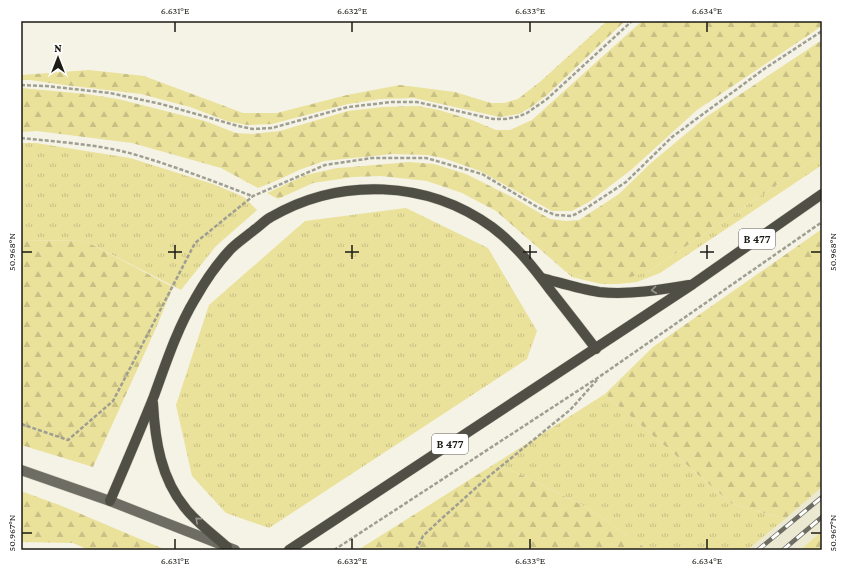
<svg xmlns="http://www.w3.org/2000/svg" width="843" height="571" viewBox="0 0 843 571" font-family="'Crimson Pro',serif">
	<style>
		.built { fill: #ece9d3 }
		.grass { fill: url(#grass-tufts) }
		.forest { fill: url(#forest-firs) }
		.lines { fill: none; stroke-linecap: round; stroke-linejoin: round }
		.secondary-casing { stroke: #d2d0c4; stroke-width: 11 }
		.primary-casing { stroke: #d2d0c4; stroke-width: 11 }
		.path { stroke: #9f9e93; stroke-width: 2.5; stroke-dasharray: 4 2; stroke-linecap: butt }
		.secondary { stroke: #6e6d64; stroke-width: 10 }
		.primary { stroke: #504f45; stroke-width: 10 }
		.rail-casing { stroke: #6e6d65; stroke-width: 4.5 }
		.rail { stroke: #fff; stroke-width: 3; stroke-dasharray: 9; stroke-linecap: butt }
		.oneway { stroke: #96958f }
		.ticks { fill: none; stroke: #1c1b16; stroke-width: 1.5 }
		.labels { text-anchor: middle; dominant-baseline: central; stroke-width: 3.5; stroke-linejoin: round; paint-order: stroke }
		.shield { fill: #fff; stroke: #605f5c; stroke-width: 1 }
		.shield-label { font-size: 12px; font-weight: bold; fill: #1c1b16 }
		.neatline { fill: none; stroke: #1c1b16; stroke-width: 1.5 }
		.ticks-label { font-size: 10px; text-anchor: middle; fill: #1c1b16 }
	</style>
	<defs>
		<pattern id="grass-tufts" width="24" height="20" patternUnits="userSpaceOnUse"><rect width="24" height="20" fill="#eae19b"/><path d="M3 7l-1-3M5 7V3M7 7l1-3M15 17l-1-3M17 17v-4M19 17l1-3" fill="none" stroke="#c8c085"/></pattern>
		<pattern id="forest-firs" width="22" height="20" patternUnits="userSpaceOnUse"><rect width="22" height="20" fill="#eae19b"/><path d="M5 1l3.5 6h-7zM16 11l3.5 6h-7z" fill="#c8c085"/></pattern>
	</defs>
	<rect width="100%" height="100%" fill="#f5f3e5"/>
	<!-- built -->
	<polygon class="built" points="822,487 822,531 800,550 747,550"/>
	<!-- grass -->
	<g class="grass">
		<polygon points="21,143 36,143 130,158 213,184 244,197 257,210 216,246 181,290 85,241 21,240"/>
		<polygon points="822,154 822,165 660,273 637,282 618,284 601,284 572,277 565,271 590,279 648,272"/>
		<polygon points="406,208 488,248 537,331 527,359 269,528 226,513 192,476 176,405 209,305 305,221"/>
		<polygon points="605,394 732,504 785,519 747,550 648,550 588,508 496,463"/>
	</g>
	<!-- forest -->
	<g class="forest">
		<polygon points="607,21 625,21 547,95 530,108 519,114 500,117 414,98 380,99 348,104 272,124 247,125 227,121 190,107 141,94 64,85 30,80 21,80 21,75 89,70 144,76 243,113 277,113 347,95 400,85 455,92 491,103 504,103 518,99 541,81"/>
		<polygon points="642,21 822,21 822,26 697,110 631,170 589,202 572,211 552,211 480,171 443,158 427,155 392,154 324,161 299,170 278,180 258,188 221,168 132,143 37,131 21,132 21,88 86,94 118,99 205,121 236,133 252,134 280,131 348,111 383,107 418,106 439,110 472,120 496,130 510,130 532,120"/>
		<polygon points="822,40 822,154 648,272 623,279 590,279 565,271 496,211 462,193 427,181 381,176 353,177 313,183 278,199 267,193 306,175 337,168 352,167 409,162 434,164 466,174 514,198 550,219 566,221 579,220 619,194 651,163 706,117"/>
		<polygon points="822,229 822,487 785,519 732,504 605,394 653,347"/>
		<polygon points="21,240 85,241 173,287 156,328 93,467 21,445"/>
		<polygon points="496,463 588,508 648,550 358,550"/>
		<polygon points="21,491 62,506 166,550 89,550 73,543 21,542"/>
		<polygon points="822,531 822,550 800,550"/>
	</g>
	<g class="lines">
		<defs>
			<polyline id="secondary" points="21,470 110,501 235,550"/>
			<g id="primary">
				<path d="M542,278C561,283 580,289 599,292C629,295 660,290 689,285"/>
				<path d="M153,403C155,441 161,479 186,509C197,523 214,535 227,547"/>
				<path d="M110,501C125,466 140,431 154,396C166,363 177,329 195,299C204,283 216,265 229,251C236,243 246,237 254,230C260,226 265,220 271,217C340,177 427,180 492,227C516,245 534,268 551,291C566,310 581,329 596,349"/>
				<polyline points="289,550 693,284 822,194"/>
			</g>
		</defs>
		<!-- secondary casing -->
		<use href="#secondary" class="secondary-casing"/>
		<!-- primary casing -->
		<use href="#primary" class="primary-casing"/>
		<!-- path -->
		<g class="path">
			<polyline points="21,85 46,86 110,93 161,104 238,126 253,129 272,128 348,107 392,102 417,102 493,119 505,119 517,117 527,113 547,99 632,21"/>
			<path d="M21,138C58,142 97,144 133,154C174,166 213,181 252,196"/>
			<polyline points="21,424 68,440 113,401 195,243 253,196 325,165 372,158 426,158 482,174 539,208 555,215 572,216 585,209 626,182 672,137 764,69 822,31"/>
			<polyline points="334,550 599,377 822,222"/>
			<polyline points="416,550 423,536 440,520 488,477 570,410 597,380"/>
		</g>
		<!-- secondary -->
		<use href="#secondary" class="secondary"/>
		<!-- primary -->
		<use href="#primary" class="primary"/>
		<defs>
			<g id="rail">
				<polyline points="758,550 822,497"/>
				<polyline points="783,550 822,517"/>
			</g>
		</defs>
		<!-- rail casing -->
		<use href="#rail" class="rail-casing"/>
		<!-- rail -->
		<use href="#rail" class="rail"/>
	</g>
	<!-- one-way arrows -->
	<defs><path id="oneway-chevron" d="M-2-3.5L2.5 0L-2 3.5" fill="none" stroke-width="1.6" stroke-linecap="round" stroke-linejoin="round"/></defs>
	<g class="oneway">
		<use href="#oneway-chevron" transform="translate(654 290) rotate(174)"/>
		<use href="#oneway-chevron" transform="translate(198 520) rotate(-138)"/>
	</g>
	<!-- ticks -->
	<path class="ticks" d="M175,22V32M352,22V32M530,22V32M707,22V32M175,245V259M352,245V259M530,245V259M707,245V259M22,252H32M168,252H182M345,252H359M523,252H537M700,252H714M811,252H821M22,533H32M811,533H821M175,539V549M352,539V549M530,539V549M707,539V549"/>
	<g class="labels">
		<!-- shield labels -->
		<g class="shield">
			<rect x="739" y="229" width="36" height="20" rx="3"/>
			<rect x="432" y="434" width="36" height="20" rx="3"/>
		</g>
		<g class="shield-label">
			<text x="757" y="239">B 477</text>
			<text x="450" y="444">B 477</text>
		</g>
	</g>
	<!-- border -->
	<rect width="843" height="571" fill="none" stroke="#ffffff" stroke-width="44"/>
	<!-- north arrow -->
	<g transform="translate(58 58)" stroke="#ffffff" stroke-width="3" paint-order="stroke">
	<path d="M0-3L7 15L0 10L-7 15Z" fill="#1c1b16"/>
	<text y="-6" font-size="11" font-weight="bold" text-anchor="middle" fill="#1c1b16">N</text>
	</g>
	<rect x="22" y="22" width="799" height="527" class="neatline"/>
	<g class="ticks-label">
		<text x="175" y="14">6.631°E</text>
		<text x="352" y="14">6.632°E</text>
		<text x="530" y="14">6.633°E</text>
		<text x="707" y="14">6.634°E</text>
		<text transform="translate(11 252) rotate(-90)" y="4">50.968°N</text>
		<text transform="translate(832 252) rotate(-90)" y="4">50.968°N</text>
		<text transform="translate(11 533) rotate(-90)" y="4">50.967°N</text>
		<text transform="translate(832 533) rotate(-90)" y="4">50.967°N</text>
		<text x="175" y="564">6.631°E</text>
		<text x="352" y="564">6.632°E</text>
		<text x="530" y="564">6.633°E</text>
		<text x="707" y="564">6.634°E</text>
	</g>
</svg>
